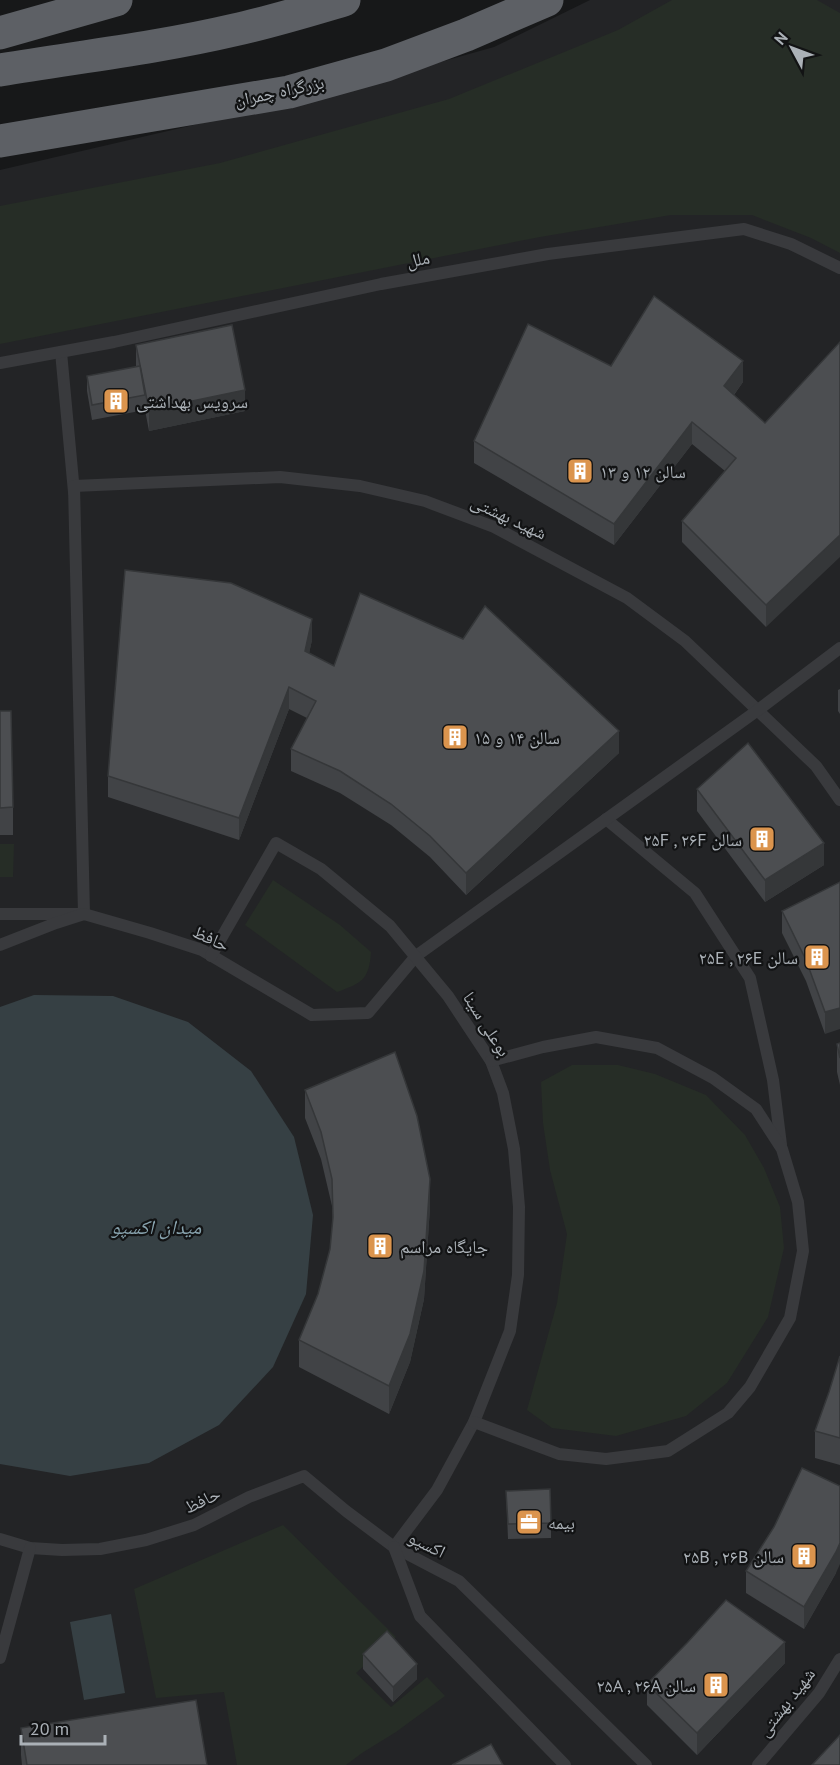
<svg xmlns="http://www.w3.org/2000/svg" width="840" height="1765" viewBox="0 0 840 1765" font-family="'PT Sans','Noto Naskh Arabic',sans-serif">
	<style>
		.built { fill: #232426 }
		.green { fill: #262d26 }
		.water { fill: #364044 }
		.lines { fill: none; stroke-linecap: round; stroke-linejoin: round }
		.service { stroke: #393a3d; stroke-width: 12 }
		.trunk { stroke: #5d6065; stroke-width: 33 }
		.wall { fill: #414346 }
		.shaded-wall { fill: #353739 }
		.building { fill: #4c4e51; stroke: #353739; stroke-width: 1.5 }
		.labels { text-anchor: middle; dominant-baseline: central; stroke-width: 4.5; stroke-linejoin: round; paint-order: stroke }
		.street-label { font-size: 18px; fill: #abb1b7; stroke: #121314 }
		.poi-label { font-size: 18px; fill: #abb1b7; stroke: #121314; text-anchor: start }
		.water-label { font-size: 20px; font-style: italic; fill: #87a2ad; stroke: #121314 }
	</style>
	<rect width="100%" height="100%" fill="#171819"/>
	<!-- built -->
	<polygon class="built" points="590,0 840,0 840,1765 0,1765 0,170 323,95 494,47"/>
	<!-- green -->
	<g class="green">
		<polygon points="672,0 817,0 840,13 840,253 811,238 752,215 671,215 540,237 0,344 0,206 220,163 449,99 618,30"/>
		<polygon points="0,844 14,844 13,877 0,877"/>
		<path d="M273,880L340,925L371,952C369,980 362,983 337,992L245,925Z"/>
		<polygon points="572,1065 618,1065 655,1074 706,1095 745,1135 764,1168 780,1207 784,1248 768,1317 727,1383 686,1416 616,1436 552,1428 527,1410 557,1303 567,1234 550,1170 543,1123 541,1082"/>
		<polygon points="283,1525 396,1637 356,1673 391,1707 427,1677 445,1696 396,1732 362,1753 346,1765 237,1765 224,1692 156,1698 134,1589"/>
	</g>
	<!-- water -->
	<g class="water">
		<polygon points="34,995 113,996 188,1022 251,1071 294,1137 313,1215 306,1294 273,1367 219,1425 149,1463 70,1476 0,1464 0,1007"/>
		<polygon points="111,1614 125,1693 84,1700 70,1622"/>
	</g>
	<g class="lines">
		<!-- service -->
		<g class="service">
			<polyline points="61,352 74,492"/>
			<polyline points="0,363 114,342 381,284 548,254 744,229 791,244 840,268"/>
			<polyline points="606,819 695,893 750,978 773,1080 781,1145"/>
			<polyline points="0,914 84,914 74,486 280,477 360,486 425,501 494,527 627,598 685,641 816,766 840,800"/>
			<polyline points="0,945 56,923 84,914 150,933 202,950 312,1015 368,1013 416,956 758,710 840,648"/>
			<polyline points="211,956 276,843 321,869 390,926 448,996 491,1061 503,1093 514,1149 519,1207 518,1275 510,1331 474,1422 437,1490 394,1547"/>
			<polyline points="474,1422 559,1454 606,1459 668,1451 728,1413 750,1387 790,1318 803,1251 798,1202 782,1149 756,1109 713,1078 657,1048 596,1037 543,1047 491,1061"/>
			<polyline points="0,1539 30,1548 62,1550 100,1549 146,1540 194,1525 249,1497 304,1476 346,1511 394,1547 459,1581 646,1765"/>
			<polyline points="394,1547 420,1616 565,1765"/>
			<polyline points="0,1658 30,1548"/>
			<polyline points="758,1765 819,1693 840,1659"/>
		</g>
		<!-- trunk -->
		<g class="trunk">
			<polyline points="0,33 116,0"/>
			<path d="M0,70C78,57 157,48 234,30C271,22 307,11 344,0"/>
			<polyline points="0,141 289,92 386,65 466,35 547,0"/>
		</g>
	</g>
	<!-- wall -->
	<g class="wall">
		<polygon points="840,342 766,627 682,542 682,521 725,471 692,444 614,545 474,463 474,441 611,366 743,382 734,395 765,423"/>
		<polygon points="136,345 245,411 149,431 145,410 92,420 87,391 87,376 136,367"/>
		<polygon points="312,640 309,653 334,666 619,753 466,895 430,857 391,825 340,793 291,771 291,749 307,718 289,709 239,840 108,797 108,776"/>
		<polygon points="840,689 840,714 838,711 838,690"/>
		<polygon points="0,711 13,807 13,835 0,835"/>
		<polygon points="697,789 824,865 765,902 697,811"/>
		<polygon points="840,882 825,1034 806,981 782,933 782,911"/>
		<polygon points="840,1043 840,1085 837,1072 837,1044"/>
		<polygon points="305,1090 430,1207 424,1299 410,1362 389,1414 299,1367 299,1340 318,1294 330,1249 333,1224 332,1206 321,1159 305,1118"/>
		<polygon points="840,1356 840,1465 815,1458 815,1431 829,1392"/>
		<polygon points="506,1491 551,1523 551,1538 508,1539"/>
		<polygon points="746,1571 836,1573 804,1629 746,1593"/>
		<polygon points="687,1643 785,1663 697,1755 647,1705 647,1684"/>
		<polygon points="363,1654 417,1679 393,1702 363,1669"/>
		<polygon points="21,1728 207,1765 22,1765 21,1755"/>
	</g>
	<!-- shaded-wall -->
	<g class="shaded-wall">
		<polygon points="743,361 743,382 724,408 724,386"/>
		<polygon points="245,390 245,411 149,431 149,410"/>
		<polygon points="692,422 692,444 614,545 614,524"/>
		<polygon points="840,535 840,557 766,627 766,605"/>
		<polygon points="312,619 312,640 305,673 305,651"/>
		<polygon points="289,687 289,709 239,840 239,818"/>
		<polygon points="619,731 619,753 466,895 466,873"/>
		<polygon points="824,843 824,865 765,902 765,880"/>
		<polygon points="840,1008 840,1029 825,1034 825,1012"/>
		<polygon points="430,1179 430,1207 424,1299 410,1362 389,1414 389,1386"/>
		<polygon points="840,1543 840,1564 836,1573 804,1629 804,1607"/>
		<polygon points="785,1642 785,1663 697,1755 697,1733"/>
		<polygon points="417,1664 417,1679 393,1702 393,1687"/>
	</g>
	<!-- building -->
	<g class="building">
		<polygon points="654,296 743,361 724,386 765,423 840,342 840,535 766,605 682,521 736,458 692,422 614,524 474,441 528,324 611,366"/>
		<polygon points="232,325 245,390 149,410 136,345"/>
		<polygon points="140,366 145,395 92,405 87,376"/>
		<polygon points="125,570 231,583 312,619 305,651 334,666 360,593 463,639 485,606 619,731 466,873 430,836 391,804 340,771 291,749 316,701 289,687 239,818 108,776"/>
		<polygon points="0,711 11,711 13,807 0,808"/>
		<polygon points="748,743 824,843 765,880 697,789"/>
		<polygon points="840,882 840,1008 825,1012 806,960 782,911"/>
		<polygon points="840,1043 840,1058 837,1044"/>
		<polygon points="395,1052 417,1116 430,1179 424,1271 410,1334 389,1386 299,1340 318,1294 330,1249 333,1217 332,1179 321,1132 305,1090"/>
		<polygon points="840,1356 840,1438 815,1431 829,1392"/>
		<polygon points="802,1468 840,1486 840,1543 836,1552 804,1607 746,1571 774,1527"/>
		<polygon points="550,1489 551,1523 508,1524 506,1491"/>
		<polygon points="726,1600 785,1642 697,1733 647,1684 687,1643"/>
		<polygon points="387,1631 417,1664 393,1687 363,1654"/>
		<polygon points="196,1700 207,1765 27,1765 21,1728"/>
		<polygon points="840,1735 840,1765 812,1765"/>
		<polygon points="491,1744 503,1765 452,1765"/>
	</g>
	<!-- icons -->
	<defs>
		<symbol id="building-square" viewBox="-11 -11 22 22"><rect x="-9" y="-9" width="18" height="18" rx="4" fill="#db944d" stroke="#121314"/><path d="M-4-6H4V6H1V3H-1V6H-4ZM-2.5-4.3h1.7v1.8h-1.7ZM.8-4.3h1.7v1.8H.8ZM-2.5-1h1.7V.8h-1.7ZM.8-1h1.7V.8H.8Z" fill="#fff"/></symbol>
		<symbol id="office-square" viewBox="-11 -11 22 22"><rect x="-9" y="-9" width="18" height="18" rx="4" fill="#db944d" stroke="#121314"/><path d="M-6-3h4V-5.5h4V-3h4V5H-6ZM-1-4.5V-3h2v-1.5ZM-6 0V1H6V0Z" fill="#fff"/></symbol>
	</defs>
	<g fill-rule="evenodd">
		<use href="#building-square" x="101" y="386" width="30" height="30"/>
		<use href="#building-square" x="565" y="456" width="30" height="30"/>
		<use href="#building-square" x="440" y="722" width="30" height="30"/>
		<use href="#building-square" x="747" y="824" width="30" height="30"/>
		<use href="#building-square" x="802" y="942" width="30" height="30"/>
		<use href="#building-square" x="365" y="1231" width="30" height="30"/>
		<use href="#office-square" x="514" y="1507" width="30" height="30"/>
		<use href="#building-square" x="789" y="1541" width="30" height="30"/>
		<use href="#building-square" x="701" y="1670" width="30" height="30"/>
	</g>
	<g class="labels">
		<!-- street labels -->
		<g class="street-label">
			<text transform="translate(279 91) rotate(-12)">بزرگراه چمران</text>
			<text transform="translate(418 259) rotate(-10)">ملل</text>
			<text transform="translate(509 517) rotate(25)">شهید بهشتی</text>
			<text transform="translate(211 938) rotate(25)">حافظ</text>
			<text transform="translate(487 1024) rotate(58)">بوعلی سینا</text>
			<text transform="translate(202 1500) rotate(-26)">حافظ</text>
			<text transform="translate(427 1544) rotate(26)">اکسپو</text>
			<text transform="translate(786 1702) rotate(-52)">شهید بهشتی</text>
		</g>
		<!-- poi labels -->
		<g class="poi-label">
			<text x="136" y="401">سرویس بهداشتی</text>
			<text x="600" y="471">سالن ۱۲ و ۱۳</text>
			<text x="474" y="737">سالن ۱۴ و ۱۵</text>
			<text x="742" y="839" text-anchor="end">۲۵F , ۲۶F سالن</text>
			<text x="798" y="957" text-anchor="end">۲۵E , ۲۶E سالن</text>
			<text x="400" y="1246">جایگاه مراسم</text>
			<text x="548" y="1522">بیمه</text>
			<text x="784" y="1556" text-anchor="end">۲۵B , ۲۶B سالن</text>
			<text x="696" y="1685" text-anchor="end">۲۵A , ۲۶A سالن</text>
		</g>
		<!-- water labels -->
		<g class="water-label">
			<text x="156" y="1227">میدان اکسپو</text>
		</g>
	</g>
	<!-- north arrow -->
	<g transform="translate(792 48) rotate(311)" stroke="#121314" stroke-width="4.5" paint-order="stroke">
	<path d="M0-4.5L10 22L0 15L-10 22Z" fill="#abb1b7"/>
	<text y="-9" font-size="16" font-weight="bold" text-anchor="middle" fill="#abb1b7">N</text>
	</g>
	<!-- scale -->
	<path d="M21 1735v9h84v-9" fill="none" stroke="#abb1b7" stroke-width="3"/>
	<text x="30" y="1735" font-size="18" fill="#abb1b7" stroke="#121314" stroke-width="4.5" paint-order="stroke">20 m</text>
</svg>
